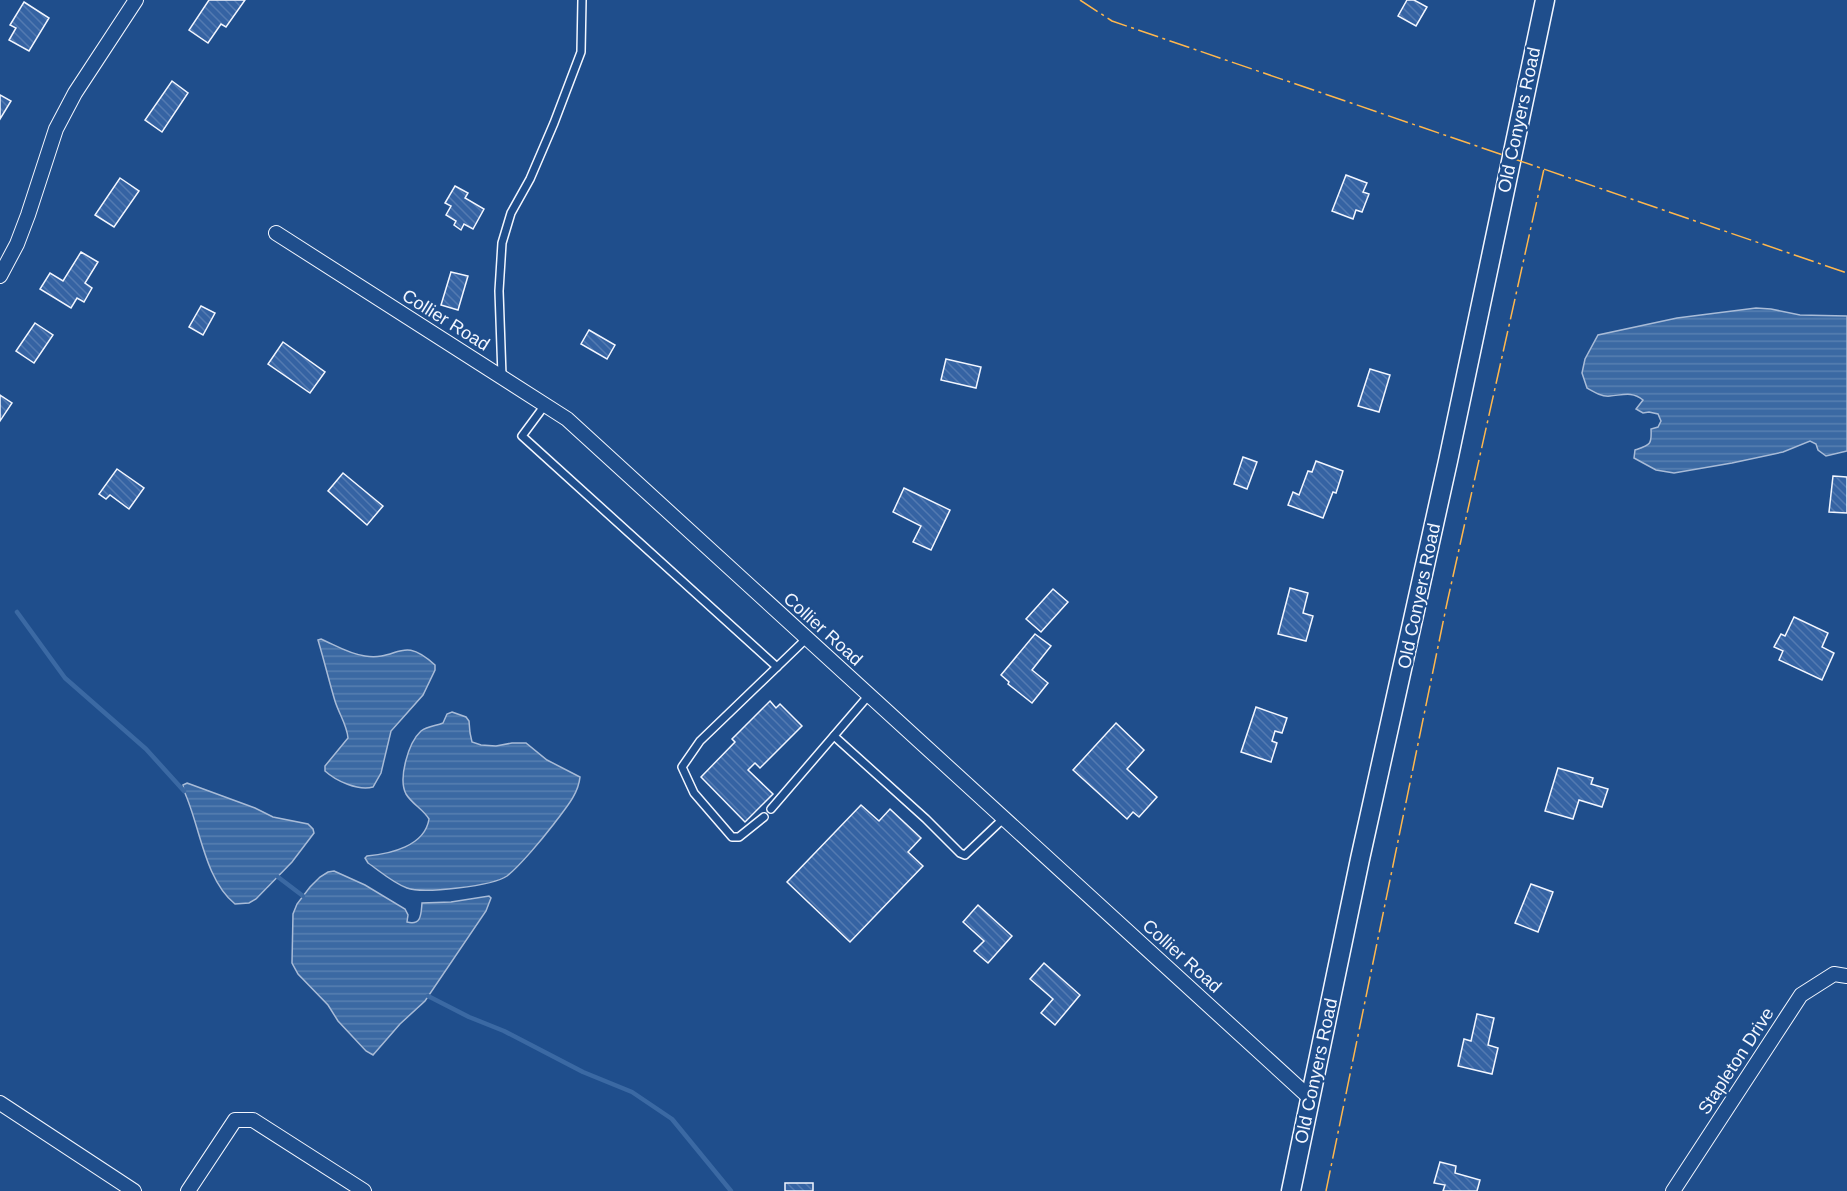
<svg xmlns="http://www.w3.org/2000/svg" width="1847" height="1191" viewBox="0 0 1847 1191" font-family="Arial,sans-serif">
	<style>
		.water { fill: url(#water-rules); stroke: #a8bbd7; stroke-width: 1.5 }
		.lines { fill: none; stroke-linecap: round; stroke-linejoin: round }
		.stream { stroke: #3b69a3; stroke-width: 4.5 }
		.building { fill: url(#building-back-hatch); stroke: #f2f6ff; stroke-width: 1.5 }
		.service-casing { stroke: #f2f6ff; stroke-width: 10 }
		.minor-casing { stroke: #f2f6ff; stroke-width: 16 }
		.tertiary-casing { stroke: #f2f6ff; stroke-width: 21 }
		.service { stroke: #1f4e8c; stroke-width: 7 }
		.minor { stroke: #1f4e8c; stroke-width: 14 }
		.tertiary { stroke: #1f4e8c; stroke-width: 18 }
		.power { stroke: #ffb74d; stroke-width: 1.5; stroke-dasharray: 21 4.5 3 4.5; stroke-linecap: butt }
		.labels { text-anchor: middle; dominant-baseline: central; stroke-width: 4.5; stroke-linejoin: round; paint-order: stroke }
		.street-label { font-size: 18px; fill: #f2f6ff; stroke: #1f4e8c }
	</style>
	<defs>
		<pattern id="water-rules" width="6" height="5" patternUnits="userSpaceOnUse" patternTransform="scale(1.5)"><rect width="6" height="5" fill="#3b69a3"/><path d="M0 2.5h6" fill="none" stroke="#587fb1"/></pattern>
		<pattern id="building-back-hatch" width="6" height="6" patternUnits="userSpaceOnUse" patternTransform="scale(1.5)"><rect width="6" height="6" fill="#3563a3"/><path d="M-1 5l2 2M0 0l6 6M5-1l2 2" fill="none" stroke="#537ab1"/></pattern>
	</defs>
	<rect width="100%" height="100%" fill="#1f4e8c"/>
	<!-- water -->
	<g class="water">
		<path d="M1756,308L1771,309L1800,315L1847,316V451L1826,456L1818,450L1816,444L1810,441L1783,452L1732,463L1674,473L1656,470L1634,458L1635,450C1650,445 1652,445 1651,429L1658,427L1661,421L1658,414L1649,412L1643,413L1636,409L1643,400C1632,391 1623,395 1610,396C1602,397 1594,392 1587,388L1582,373L1585,359L1598,335L1677,318Z"/>
		<path d="M321,639C335,645 349,654 365,656C399,661 401,634 435,665V670L423,695L391,731L381,773L373,787C358,791 336,781 325,771V766L348,738C347,725 339,714 335,701C329,681 324,660 318,640Z"/>
		<path d="M452,712L466,717L469,721L470,733L472,742L481,745L496,746L512,743H526L547,760L580,777C578,796 564,810 553,825C543,838 520,866 507,876C493,886 423,894 407,888C393,883 381,872 368,863L365,858L367,856C390,854 425,846 429,819C423,809 412,804 406,794C398,779 408,743 421,731C428,726 436,726 443,723L447,714Z"/>
		<path d="M187,783L255,808L273,817L308,824L313,829L314,833L292,862L256,899L249,903L235,904C204,879 200,825 184,791L183,785Z"/>
		<path d="M334,871L365,885L405,909L408,915L407,922C422,926 421,913 422,903L451,902L489,896L491,898L486,911L425,1001L400,1024L373,1055L366,1051L338,1021L328,1005L298,974L292,963L293,914L297,904L310,887L320,877L328,872Z"/>
	</g>
	<g class="lines">
		<!-- stream -->
		<g class="stream">
			<polyline points="17,612 65,678 146,749 184,791"/>
			<polyline points="278,877 303,896"/>
			<polyline points="428,996 469,1017 504,1031 583,1072 632,1092 672,1119 731,1191"/>
		</g>
	</g>
	<!-- building -->
	<g class="building">
		<polygon points="209,0 245,0 226,27 221,24 208,43 189,30"/>
		<polygon points="1407,0 1414,0 1427,7 1416,26 1398,16"/>
		<polygon points="24,2 49,18 29,51 9,40 16,28 10,25"/>
		<polygon points="172,81 188,93 162,132 145,120"/>
		<polygon points="0,95 11,101 0,119"/>
		<polygon points="1346,175 1367,183 1363,192 1369,194 1362,212 1356,210 1353,219 1332,211"/>
		<polygon points="120,178 139,191 114,227 95,215"/>
		<polygon points="455,186 468,193 465,198 484,209 473,229 464,224 461,230 454,225 456,221 446,215 451,206 445,203"/>
		<polygon points="81,252 98,262 85,283 92,288 84,302 77,298 71,308 40,289 50,273 63,281"/>
		<polygon points="451,272 468,276 458,310 441,305"/>
		<polygon points="201,306 215,313 203,335 189,327"/>
		<polygon points="35,323 53,335 34,363 16,351"/>
		<polygon points="589,330 615,345 607,359 581,344"/>
		<polygon points="283,342 325,372 310,393 268,364"/>
		<polygon points="946,359 981,367 976,388 941,380"/>
		<polygon points="1370,369 1390,375 1379,412 1358,406"/>
		<polygon points="0,395 12,403 0,421"/>
		<polygon points="1243,457 1257,462 1247,489 1234,484"/>
		<polygon points="1316,461 1343,471 1336,493 1333,492 1323,518 1288,505 1293,492 1299,495 1308,471 1312,472"/>
		<polygon points="117,469 144,488 129,509 110,495 106,499 99,494"/>
		<polygon points="343,473 383,506 367,525 328,491"/>
		<polygon points="1833,476 1847,477 1847,513 1829,512"/>
		<polygon points="904,488 950,510 931,550 913,542 921,526 893,512"/>
		<polygon points="1290,588 1308,593 1303,613 1313,616 1306,641 1278,634"/>
		<polygon points="1053,589 1068,602 1041,632 1026,619"/>
		<polygon points="1794,617 1828,633 1822,647 1834,653 1822,680 1779,660 1783,651 1774,647 1781,634 1785,636"/>
		<polygon points="1035,634 1051,646 1032,670 1048,683 1032,703 1008,684 1009,682 1001,675"/>
		<polygon points="770,701 776,708 780,704 802,726 760,768 755,763 748,770 773,794 745,822 701,777 735,742 732,739"/>
		<polygon points="1256,707 1287,718 1282,733 1275,731 1272,741 1277,743 1271,762 1241,752"/>
		<polygon points="1116,723 1144,750 1127,769 1157,797 1139,817 1133,812 1127,819 1073,770"/>
		<polygon points="1558,768 1593,778 1591,784 1608,789 1602,807 1579,800 1573,819 1545,811"/>
		<polygon points="861,805 879,821 890,809 921,838 908,852 923,866 850,942 787,882"/>
		<polygon points="1531,884 1553,892 1538,932 1515,923"/>
		<polygon points="978,905 1012,936 988,963 974,951 984,941 963,922"/>
		<polygon points="1044,963 1080,995 1055,1025 1041,1013 1053,999 1030,979"/>
		<polygon points="1477,1014 1494,1018 1488,1045 1498,1048 1492,1074 1458,1066 1464,1039 1471,1041"/>
		<polygon points="1440,1162 1456,1166 1455,1173 1480,1180 1477,1191 1443,1191 1445,1185 1434,1183"/>
		<rect x="785" y="1183" width="28" height="8"/>
	</g>
	<g class="lines">
		<defs>
			<g id="service">
				<polyline points="502,376 499,291 502,243 511,213 530,179 554,123 581,52 582,0"/>
				<polyline points="545,405 522,436 777,667"/>
				<polyline points="834,736 926,819 960,853 965,855 1004,818"/>
				<polyline points="771,809 869,695"/>
				<polyline points="764,817 739,837 732,837 694,793 682,767 700,741 807,638"/>
			</g>
			<g id="minor">
				<polyline points="276,233 567,419 1310,1098"/>
				<polyline points="0,276 17,244 28,215 56,129 75,93 136,0"/>
				<polyline points="0,1103 134,1191"/>
				<polyline points="188,1191 235,1120 253,1120 364,1191"/>
				<polyline points="1673,1191 1801,995 1834,974 1847,976"/>
			</g>
			<polyline id="tertiary" points="1291,1191 1360,859 1448,461 1545,0"/>
		</defs>
		<!-- service casing -->
		<use href="#service" class="service-casing"/>
		<!-- minor casing -->
		<use href="#minor" class="minor-casing"/>
		<!-- tertiary casing -->
		<use href="#tertiary" class="tertiary-casing"/>
		<!-- service -->
		<use href="#service" class="service"/>
		<!-- minor -->
		<use href="#minor" class="minor"/>
		<!-- tertiary -->
		<use href="#tertiary" class="tertiary"/>
		<!-- power -->
		<g class="power">
			<polyline points="1080,0 1112,21 1847,273"/>
			<polyline points="1326,1191 1447,603 1544,169"/>
		</g>
	</g>
	<g class="labels">
		<!-- street labels -->
		<g class="street-label">
			<text transform="translate(1519 120) rotate(-78)">Old Conyers Road</text>
			<text transform="translate(446 320) rotate(32)">Collier Road</text>
			<text transform="translate(1419 596) rotate(-78)">Old Conyers Road</text>
			<text transform="translate(823 629) rotate(42)">Collier Road</text>
			<text transform="translate(1182 956) rotate(42)">Collier Road</text>
			<text transform="translate(1736 1061) rotate(-57)">Stapleton Drive</text>
			<text transform="translate(1316 1071) rotate(-78)">Old Conyers Road</text>
		</g>
	</g>
</svg>
